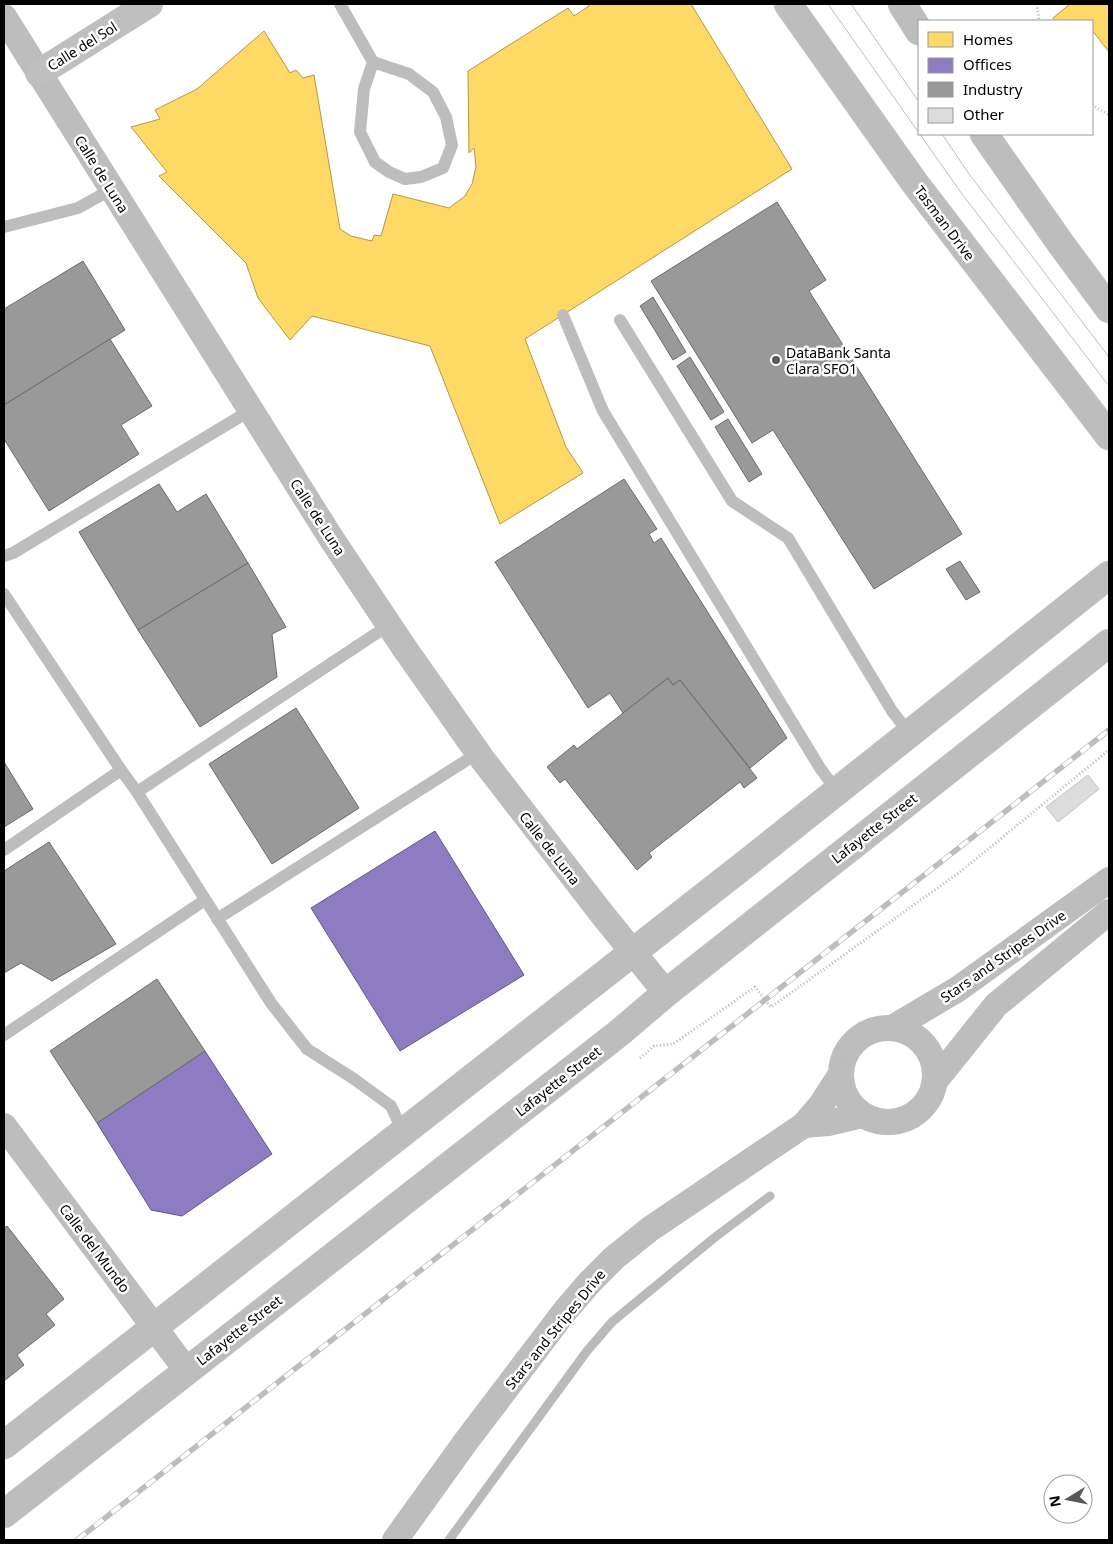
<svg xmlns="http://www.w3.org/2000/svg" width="1113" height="1544" viewBox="0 0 1113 1544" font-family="'Noto Sans',sans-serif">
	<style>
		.homes { fill: #ffd966; stroke: #b29847 }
		.offices { fill: #8e7cc3; stroke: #635788 }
		.industry { fill: #999; stroke: #6b6b6b }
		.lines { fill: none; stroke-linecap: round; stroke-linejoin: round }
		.stream { stroke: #bababa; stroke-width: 9 }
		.building { fill: #dcdcdc; stroke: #c4c4c4 }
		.primary-casing { stroke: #dbdbdb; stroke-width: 29 }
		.path { stroke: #b8b8b8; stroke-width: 3; stroke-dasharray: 1 2.5; stroke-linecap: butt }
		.lane { stroke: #bdbdbd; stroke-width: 12 }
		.street { stroke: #bdbdbd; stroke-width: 26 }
		.secondary { stroke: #bfbfbf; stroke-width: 28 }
		.primary { stroke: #bdbdbd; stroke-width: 28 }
		.tram { stroke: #bdbdbd; stroke-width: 1 }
		.rail-casing { stroke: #bdbdbd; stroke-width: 5.5 }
		.rail { stroke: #fff; stroke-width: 4; stroke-dasharray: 11; stroke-linecap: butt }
		.poi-dot { fill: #595959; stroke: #fff; stroke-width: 2 }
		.labels { text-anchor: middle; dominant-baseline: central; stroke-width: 5; stroke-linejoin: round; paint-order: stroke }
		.street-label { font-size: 14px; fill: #000; stroke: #fff }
		.poi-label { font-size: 14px; fill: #000; stroke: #fff; text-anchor: start }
	</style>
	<rect width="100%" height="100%" fill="#fff"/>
	<!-- homes -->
	<g class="homes">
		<polygon points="587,4 691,4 792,169 525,339 566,447 583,473 500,524 430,346 312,316 290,340 258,298 246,263 159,176 167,172 131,127 160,119 155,110 197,89 264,31 290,73 296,70 303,78 314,75 340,229 351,236 372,241 374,235 381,236 393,194 449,208 465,196 472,184 476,167 474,148 469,153 468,71 568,8 574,16 589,6"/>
		<polygon points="1070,4 1109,4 1109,52 1092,30 1092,21 1055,21 1053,18"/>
	</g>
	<!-- offices -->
	<g class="offices">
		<polygon points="435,831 524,975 400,1051 311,908"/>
		<polygon points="205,1051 272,1154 182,1216 151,1210 97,1123"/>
	</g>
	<!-- industry -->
	<g class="industry">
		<polygon points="777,202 826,280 809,291 962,534 874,589 773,430 752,443 651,281"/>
		<polygon points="83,261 125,330 4,405 4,309"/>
		<polygon points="653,297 686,352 673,360 640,306"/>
		<polygon points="110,339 152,406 121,425 139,454 49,511 4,439 4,405"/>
		<polygon points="690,357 724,412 711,420 677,366"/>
		<polygon points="728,419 762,474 749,482 715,427"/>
		<polygon points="624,479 657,529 649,534 654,543 661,538 787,738 750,768 680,680 673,685 668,678 623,713 610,693 588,708 495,562"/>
		<polygon points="159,484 177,512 206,494 248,563 138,630 79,532"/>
		<polygon points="960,561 980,592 966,600 946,569"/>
		<polygon points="248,563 286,627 272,634 277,677 200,727 138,630"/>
		<polygon points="668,678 673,685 680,680 757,778 744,788 740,782 649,853 652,857 637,870 565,779 560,783 547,767 574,745 577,749"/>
		<polygon points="296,708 359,808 272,864 209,764"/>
		<polygon points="4,762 33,809 4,827"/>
		<polygon points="49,842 116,944 52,981 21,963 4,973 4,871"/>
		<polygon points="157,979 205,1051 97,1123 50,1051"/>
		<polygon points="7,1226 64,1299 46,1314 55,1325 17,1355 24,1365 4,1381 4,1228"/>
	</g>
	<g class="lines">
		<!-- stream -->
		<polyline class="stream" points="449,1540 587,1351 612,1322 714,1238 770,1196"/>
	</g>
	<!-- building -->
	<polygon class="building" points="1088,775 1099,789 1058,822 1046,807"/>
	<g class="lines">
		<defs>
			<g id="primary">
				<polyline points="788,4 914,182 1109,436"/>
				<polyline points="902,4 919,31"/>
				<polyline points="984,134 1061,244 1109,309"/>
				<polyline points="4,1445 748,862 1109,575"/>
				<polyline points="4,1514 619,1033 666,993 1109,643"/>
			</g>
		</defs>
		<!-- primary casing -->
		<use href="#primary" class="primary-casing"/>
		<!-- path -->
		<g class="path">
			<polyline points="1037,4 1039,21"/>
			<polyline points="1092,105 1109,115"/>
			<polyline points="640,1058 654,1046 673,1044 755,987 771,1007 960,872 1109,750"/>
		</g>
		<!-- lane -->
		<g class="lane">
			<polyline points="340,4 373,62 409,74 433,92 446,117 452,145 443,168 421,177 405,179 389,172 375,162 360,132 364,89 373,62"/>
			<polyline points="4,227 78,208 112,189"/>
			<polyline points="563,315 603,411 820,768 837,791"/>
			<polyline points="620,320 732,501 788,538 892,711 910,734"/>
			<polyline points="4,556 13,553 251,410"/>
			<polyline points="4,594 121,770 4,850"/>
			<polyline points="389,625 137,792 271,1003 307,1049 354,1079 391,1106 403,1132"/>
			<polyline points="121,770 137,792"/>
			<polyline points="217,919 478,753"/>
			<polyline points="4,1035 205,900"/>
		</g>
		<!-- street -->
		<g class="street">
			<polyline points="4,17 331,538 403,646 483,760 602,914 666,993"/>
			<polyline points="894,1027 958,989 1109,880"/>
			<circle cx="888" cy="1075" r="47"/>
			<polyline points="936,1080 996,1005 1109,912"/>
			<polyline points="804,1125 828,1123 862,1115"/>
			<polyline points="4,1126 187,1371"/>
			<polyline points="395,1540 467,1440 565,1311 590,1282 614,1258 650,1229 804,1125 821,1105 841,1074"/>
		</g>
		<!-- secondary -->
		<polyline class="secondary" points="39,73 149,4"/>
		<!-- primary -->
		<use href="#primary" class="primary"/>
		<!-- tram -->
		<g class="tram">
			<polyline points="828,4 962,194 1109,386"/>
			<polyline points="851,4 919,102"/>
			<polyline points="942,134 969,174 1109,357"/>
		</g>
		<defs>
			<polyline id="rail" points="77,1540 1109,730"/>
		</defs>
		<!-- rail casing -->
		<use href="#rail" class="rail-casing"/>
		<!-- rail -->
		<use href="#rail" class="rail"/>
	</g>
	<!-- markers -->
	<circle class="poi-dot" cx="776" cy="360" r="5"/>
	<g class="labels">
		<!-- street labels -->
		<g class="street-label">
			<text transform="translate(82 46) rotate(-32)">Calle del Sol</text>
			<text transform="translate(102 174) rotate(58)">Calle de Luna</text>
			<text transform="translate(945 223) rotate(53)">Tasman Drive</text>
			<text transform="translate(318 517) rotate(57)">Calle de Luna</text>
			<text transform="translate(874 828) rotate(-38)">Lafayette Street</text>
			<text transform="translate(550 848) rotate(52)">Calle de Luna</text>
			<text transform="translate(1003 956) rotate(-35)">Stars and Stripes Drive</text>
			<text transform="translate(558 1081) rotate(-38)">Lafayette Street</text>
			<text transform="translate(95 1248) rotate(53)">Calle del Mundo</text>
			<text transform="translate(555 1329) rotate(-51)">Stars and Stripes Drive</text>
			<text transform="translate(239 1330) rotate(-38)">Lafayette Street</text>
		</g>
		<!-- poi labels -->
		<g class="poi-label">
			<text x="786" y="352">DataBank Santa<tspan x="786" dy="16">Clara SFO1</tspan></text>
		</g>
	</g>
	<!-- border -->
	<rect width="1113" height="1544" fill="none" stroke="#000000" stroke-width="10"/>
	<!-- legend -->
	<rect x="918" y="20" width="175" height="115" fill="#ffffff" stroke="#999999"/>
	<rect x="928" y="32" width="25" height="15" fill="#ffd966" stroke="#999999"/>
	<text x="963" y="45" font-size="15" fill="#000000">Homes</text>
	<rect x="928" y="58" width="25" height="15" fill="#8e7cc3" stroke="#999999"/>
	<text x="963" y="70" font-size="15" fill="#000000">Offices</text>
	<rect x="928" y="82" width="25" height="15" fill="#999999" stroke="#999999"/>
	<text x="963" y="95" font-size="15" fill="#000000">Industry</text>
	<rect x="928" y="108" width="25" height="15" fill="#dcdcdc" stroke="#999999"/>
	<text x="963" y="120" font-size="15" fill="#000000">Other</text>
	<!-- north arrow -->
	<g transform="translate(1068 1499) rotate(260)"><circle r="24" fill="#ffffff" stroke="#999999"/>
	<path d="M0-4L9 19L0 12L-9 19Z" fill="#595959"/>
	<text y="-8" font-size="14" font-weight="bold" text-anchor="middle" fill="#000000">N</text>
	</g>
</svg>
